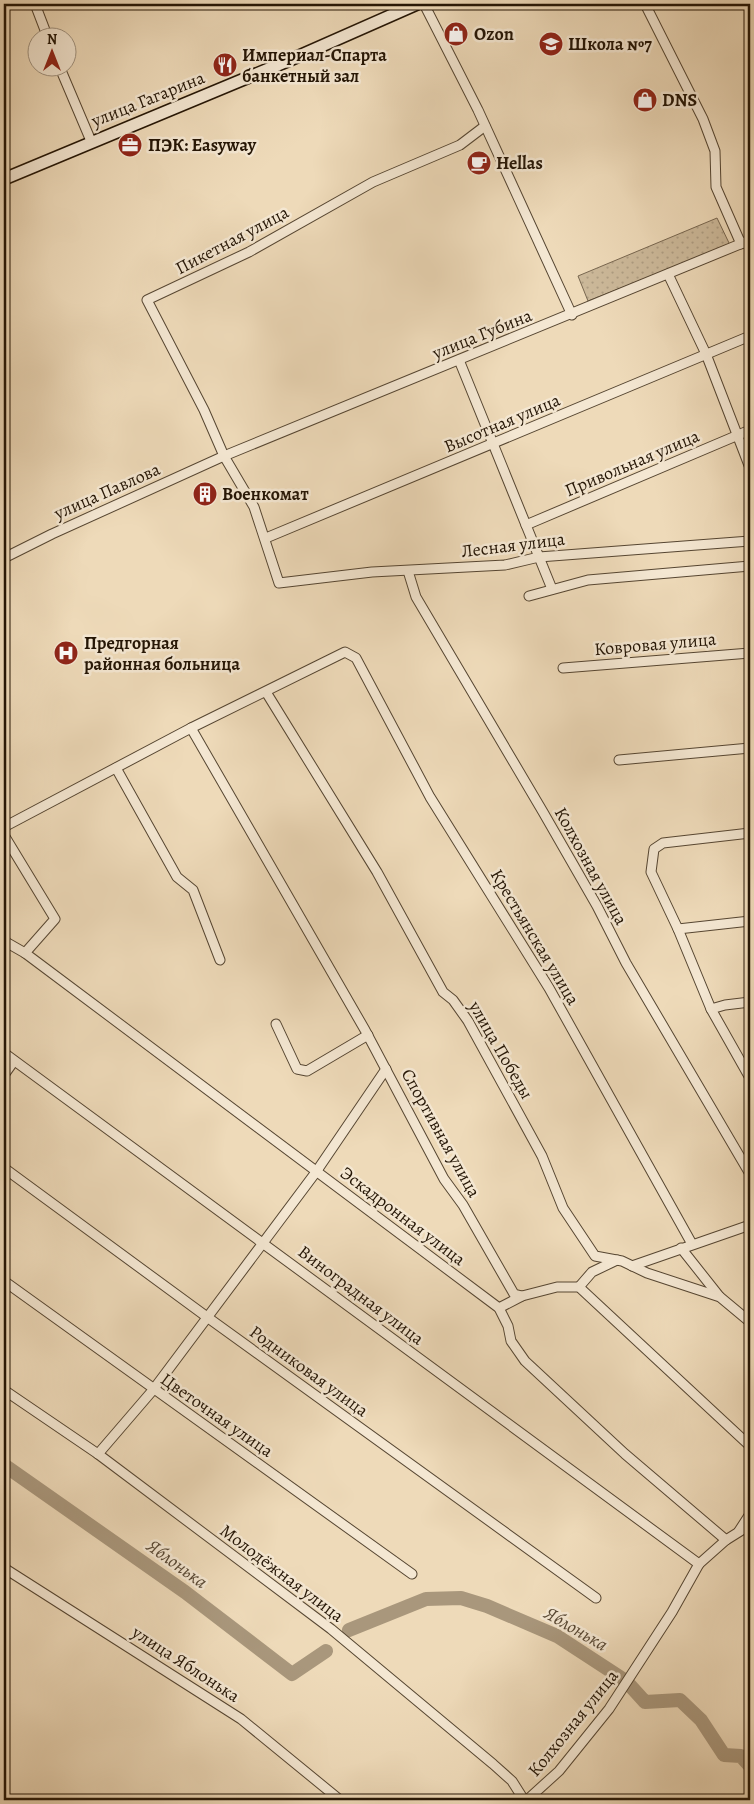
<svg xmlns="http://www.w3.org/2000/svg" width="754" height="1804" viewBox="0 0 754 1804" font-family="Alegreya,serif">
	<style>
		.green { fill: url(#green-dots); stroke: #786750 }
		.lines { fill: none; stroke-linecap: round; stroke-linejoin: round }
		.river { stroke: #a9977c; stroke-width: 14 }
		.street-casing { stroke: #564632; stroke-width: 11 }
		.secondary-casing { stroke: #241505; stroke-width: 14 }
		.street { stroke: #f4e7d2; stroke-width: 9 }
		.secondary { stroke: #f4e7d2; stroke-width: 11 }
		.labels { text-anchor: middle; dominant-baseline: central; stroke-width: 5; stroke-linejoin: round; paint-order: stroke }
		.poi-label { font-size: 18px; font-weight: bold; fill: #241505; stroke: #f4e7d2; text-anchor: start }
		.street-label { font-size: 18px; fill: #241505; stroke: #f4e7d2 }
		.water-label { font-size: 19px; font-style: italic; fill: #594935; stroke: #f4e7d2 }
	</style>
	<defs>
		<pattern id="green-dots" width="8" height="8" patternUnits="userSpaceOnUse" patternTransform="scale(1.25)"><rect width="8" height="8" fill="#ccb99a"/><path d="M2 2h.1M6 6h.1" fill="none" stroke="#af9e83" stroke-width="1.8" stroke-linecap="round"/></pattern>
	</defs>
	<rect width="100%" height="100%" fill="#eedab9"/>
	<filter id="stains"><feTurbulence type="fractalNoise" baseFrequency=".004" numOctaves="4"/><feColorMatrix values="0 0 0 0 .2 0 0 0 0 .09 0 0 0 0 .02 0 0 0 .5 -.17"/></filter>
	<radialGradient id="worn" r=".72"><stop offset=".6" stop-color="#630" stop-opacity="0"/><stop offset="1" stop-color="#630" stop-opacity=".3"/></radialGradient>
	<!-- green -->
	<polygon class="green" points="717,218 730,245 588,301 578,276"/>
	<g class="lines">
		<!-- river -->
		<g class="river">
			<polyline points="4,1465 185,1592 292,1674 326,1651"/>
			<polyline points="349,1630 426,1599 461,1598 487,1606 557,1636 626,1681 645,1702 680,1700 701,1720 724,1755 741,1756 750,1766"/>
		</g>
		<defs>
			<g id="street">
				<polyline points="35,4 48,38"/>
				<polyline points="424,4 478,110 572,315"/>
				<polyline points="645,4 703,119 715,151 716,187 741,244"/>
				<polyline points="60,68 91,141"/>
				<polyline points="485,126 460,145 373,182 249,252 147,300 204,410 224,456 254,507 279,583 372,572 505,565 539,557 750,541"/>
				<polyline points="668,274 706,354 750,468"/>
				<polyline points="459,360 552,589"/>
				<polyline points="526,525 750,430"/>
				<polyline points="266,538 750,336"/>
				<polyline points="4,558 52,534 224,456 750,240"/>
				<polyline points="408,571 416,597 543,812 597,906 626,963 750,1174"/>
				<polyline points="529,596 588,580 750,566"/>
				<polyline points="563,668 750,653"/>
				<polyline points="266,692 377,872 443,992 453,1000 468,1021 542,1156 563,1208 595,1256 622,1261 647,1273 720,1297 750,1322"/>
				<polyline points="191,728 365,1030 444,1179 463,1205 514,1294 522,1296 557,1287 579,1287 750,1446"/>
				<polyline points="619,760 750,748"/>
				<polyline points="116,768 177,877 193,890 220,960"/>
				<polyline points="4,827 191,728 345,652 356,658 430,797 549,988 692,1244"/>
				<polyline points="750,833 663,843 654,849 651,872 678,929 711,1009 750,1078"/>
				<polyline points="4,835 55,919 25,953 499,1308 508,1326 511,1341 525,1361 625,1454 726,1540"/>
				<polyline points="678,929 750,921"/>
				<polyline points="4,941 25,953"/>
				<polyline points="711,1009 725,1005 750,1002"/>
				<polyline points="276,1024 297,1069 307,1071 368,1035"/>
				<polyline points="4,1053 699,1564"/>
				<polyline points="4,1075 14,1061"/>
				<polyline points="4,1168 207,1317 596,1598"/>
				<polyline points="681,1248 719,1296"/>
				<polyline points="632,1266 750,1225"/>
				<polyline points="4,1281 412,1574"/>
				<polyline points="579,1287 592,1272 617,1260"/>
				<polyline points="499,1308 522,1296"/>
				<polyline points="4,1390 98,1454 331,1629 493,1764 512,1781 524,1800"/>
				<polyline points="98,1454 153,1390 316,1172 386,1069"/>
				<polyline points="739,1531 750,1514"/>
				<polyline points="4,1568 241,1719 340,1800"/>
				<polyline points="527,1800 559,1771 609,1709 672,1612 699,1564 726,1540 750,1525"/>
			</g>
			<polyline id="secondary" points="4,179 290,60 417,4"/>
		</defs>
		<!-- street casing -->
		<use href="#street" class="street-casing"/>
		<!-- secondary casing -->
		<use href="#secondary" class="secondary-casing"/>
		<!-- street -->
		<use href="#street" class="street"/>
		<!-- secondary -->
		<use href="#secondary" class="secondary"/>
	</g>
	<!-- icons -->
	<defs>
		<symbol id="shop-disc" viewBox="-11 -11 22 22"><circle r="9.5" fill="#8f2418" stroke="#f4e7d2"/><path d="M-5-2.5h2.3a2.7 3.5 0 0 1 5.4 0H5L5.5 6h-11ZM-1.5-2.5h3a1.5 2.3 0 0 0-3 0Z" fill="#fff"/></symbol>
		<symbol id="school-disc" viewBox="-11 -11 22 22"><circle r="9.5" fill="#8f2418" stroke="#f4e7d2"/><path d="M0-5L7-2L0 1L-7-2ZM-4 1L0 2.5L4 1V4Q0 6-4 4Z" fill="#fff"/></symbol>
		<symbol id="restaurant-disc" viewBox="-11 -11 22 22"><circle r="9.5" fill="#8f2418" stroke="#f4e7d2"/><path d="M-5-6h1v4h1v-4h1v4h1v-4h1v5L-1.5 .5V6h-2V.5L-5-1ZM5-6V6H3V1.5H1.5Q1.5-4 5-6Z" fill="#fff"/></symbol>
		<symbol id="office-disc" viewBox="-11 -11 22 22"><circle r="9.5" fill="#8f2418" stroke="#f4e7d2"/><path d="M-6-3h4V-5.5h4V-3h4V5H-6ZM-1-4.5V-3h2v-1.5ZM-6 0V1H6V0Z" fill="#fff"/></symbol>
		<symbol id="cafe-disc" viewBox="-11 -11 22 22"><circle r="9.5" fill="#8f2418" stroke="#f4e7d2"/><path d="M-5.5-4.5H6V0H3Q3 3.5 0 3.5H-2.5Q-5.5 3.5-5.5 0ZM3-3.2v2h1.7v-2ZM-6 4.5H4V6H-6Z" fill="#fff"/></symbol>
		<symbol id="building-disc" viewBox="-11 -11 22 22"><circle r="9.5" fill="#8f2418" stroke="#f4e7d2"/><path d="M-4-6H4V6H1V3H-1V6H-4ZM-2.5-4.3h1.7v1.8h-1.7ZM.8-4.3h1.7v1.8H.8ZM-2.5-1h1.7V.8h-1.7ZM.8-1h1.7V.8H.8Z" fill="#fff"/></symbol>
		<symbol id="hospital-disc" viewBox="-11 -11 22 22"><circle r="9.5" fill="#8f2418" stroke="#f4e7d2"/><path d="M-5-5h3v3.5h4V-5h3V5h-3V1.5h-4V5h-3Z" fill="#fff"/></symbol>
	</defs>
	<g fill-rule="evenodd">
		<use href="#shop-disc" x="442" y="20" width="28" height="28"/>
		<use href="#school-disc" x="537" y="30" width="28" height="28"/>
		<use href="#restaurant-disc" x="211" y="51" width="28" height="28"/>
		<use href="#shop-disc" x="631" y="86" width="28" height="28"/>
		<use href="#office-disc" x="116" y="131" width="28" height="28"/>
		<use href="#cafe-disc" x="465" y="149" width="28" height="28"/>
		<use href="#building-disc" x="191" y="480" width="28" height="28"/>
		<use href="#hospital-disc" x="52" y="639" width="28" height="28"/>
	</g>
	<g class="labels">
		<!-- poi labels -->
		<g class="poi-label">
			<text x="474" y="34">Ozon</text>
			<text x="568" y="44">Школа №7</text>
			<text x="242" y="55">Империал-Спарта<tspan x="242" dy="21">банкетный зал</tspan></text>
			<text x="662" y="100">DNS</text>
			<text x="148" y="145">ПЭК: Easyway</text>
			<text x="496" y="163">Hellas</text>
			<text x="222" y="494">Военкомат</text>
			<text x="84" y="643">Предгорная<tspan x="84" dy="21">районная больница</tspan></text>
		</g>
		<!-- street labels -->
		<g class="street-label">
			<text transform="translate(148 99) rotate(-22)">улица Гагарина</text>
			<text transform="translate(232 240) rotate(-28)">Пикетная улица</text>
			<text transform="translate(482 334) rotate(-22)">улица Губина</text>
			<text transform="translate(502 423) rotate(-23)">Высотная улица</text>
			<text transform="translate(632 463) rotate(-23)">Привольная улица</text>
			<text transform="translate(107 491) rotate(-24)">улица Павлова</text>
			<text transform="translate(513 545) rotate(-7)">Лесная улица</text>
			<text transform="translate(655 644) rotate(-5)">Ковровая улица</text>
			<text transform="translate(591 866) rotate(61)">Колхозная улица</text>
			<text transform="translate(535 937) rotate(59)">Крестьянская улица</text>
			<text transform="translate(501 1050) rotate(60)">улица Победы</text>
			<text transform="translate(441 1133) rotate(61)">Спортивная улица</text>
			<text transform="translate(403 1216) rotate(37)">Эскадронная улица</text>
			<text transform="translate(361 1295) rotate(37)">Виноградная улица</text>
			<text transform="translate(309 1371) rotate(36)">Родниковая улица</text>
			<text transform="translate(217 1415) rotate(35)">Цветочная улица</text>
			<text transform="translate(282 1573) rotate(37)">Молодёжная улица</text>
			<text transform="translate(186 1664) rotate(33)">улица Яблонька</text>
			<text transform="translate(573 1723) rotate(-51)">Колхозная улица</text>
		</g>
		<!-- water labels -->
		<g class="water-label">
			<text transform="translate(177 1564) rotate(36)">Яблонька</text>
			<text transform="translate(576 1629) rotate(30)">Яблонька</text>
		</g>
	</g>
	<!-- margin -->
	<rect width="754" height="1804" fill="none" stroke="#eedab9" stroke-width="20"/>
	<rect x="5" y="5" width="744" height="1794" fill="none" stroke="#241505" stroke-width="2.5"/>
	<rect x="10" y="10" width="734" height="1784" fill="none" stroke="#241505"/>
	<!-- north arrow -->
	<g transform="translate(52 52)"><circle r="24" fill="#f4e7d2" stroke="#a19380"/>
	<path d="M0-4L9 19L0 12L-9 19Z" fill="#8f2418"/>
	<text y="-8" font-size="14" font-weight="bold" text-anchor="middle" fill="#241505">N</text>
	</g>
	<rect width="100%" height="100%" filter="url(#stains)"/>
	<rect width="100%" height="100%" fill="url(#worn)"/>
</svg>
